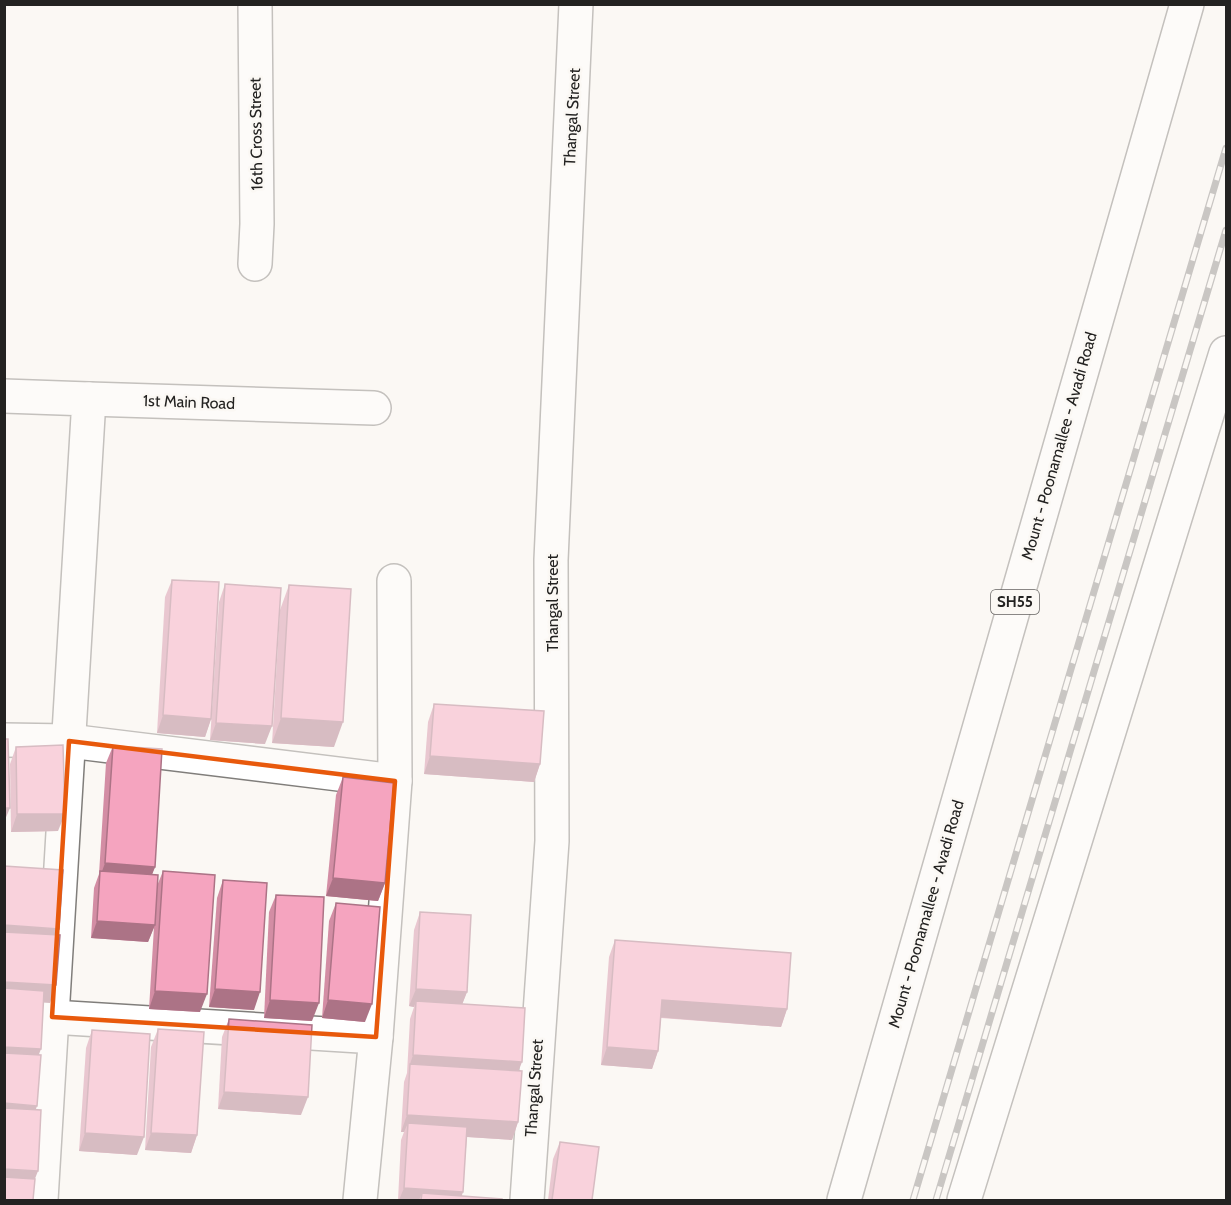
<svg xmlns="http://www.w3.org/2000/svg" width="1231" height="1205" viewBox="0 0 1231 1205" font-family="Cabin,sans-serif">
	<style>
		.lines { fill: none; stroke-linecap: round; stroke-linejoin: round }
		.minor-casing { stroke: #807e7b; stroke-width: 36 }
		.tertiary-casing { stroke: #807e7b; stroke-width: 36 }
		.primary-casing { stroke: #807e7b; stroke-width: 36 }
		.minor { stroke: #fff; stroke-width: 33 }
		.tertiary { stroke: #fff; stroke-width: 33 }
		.primary { stroke: #fff; stroke-width: 33 }
		.rail-casing { stroke: #8c8a88; stroke-width: 7 }
		.rail { stroke: #fbf8f4; stroke-width: 4.5; stroke-dasharray: 14; stroke-linecap: butt }
		.wall { fill: #d38da4 }
		.shaded-wall { fill: #ac7386 }
		.building { fill: #f5a4bf; stroke: #ac7386; stroke-width: 1.5 }
		.marked { fill: none; stroke: #e8590c; stroke-width: 4.5; stroke-linejoin: round }
		.labels { text-anchor: middle; dominant-baseline: central; stroke-width: 5; stroke-linejoin: round; paint-order: stroke }
		.shield { fill: #fbf8f4; stroke: #646260; stroke-width: 1.5 }
		.shield-label { font-size: 15px; font-weight: bold; fill: #232221 }
		.street-label { font-size: 16px; fill: #232221; stroke: #fbf8f4 }
	</style>
	<rect width="100%" height="100%" fill="#fbf8f4"/>
	<g class="lines">
		<defs>
			<g id="minor">
				<polyline points="255,4 257,224 255,264"/>
				<polyline points="89,399 374,408"/>
				<polyline points="394,581 395,781"/>
				<polyline points="4,740 69,741 395,781 376,1037"/>
				<polyline points="52,1017 376,1037 360,1200"/>
				<polyline points="527,1200 552,841 551,560 576,4"/>
			</g>
			<polyline id="tertiary" points="4,396 89,399 41,1200"/>
			<g id="primary">
				<polyline points="844,1200 1187,4"/>
				<polyline points="964,1200 1226,353"/>
			</g>
		</defs>
		<!-- minor casing -->
		<use href="#minor" class="minor-casing"/>
		<!-- tertiary casing -->
		<use href="#tertiary" class="tertiary-casing"/>
		<!-- primary casing -->
		<use href="#primary" class="primary-casing"/>
		<!-- minor -->
		<use href="#minor" class="minor"/>
		<!-- tertiary -->
		<use href="#tertiary" class="tertiary"/>
		<!-- primary -->
		<use href="#primary" class="primary"/>
		<defs>
			<g id="rail">
				<polyline points="913,1200 1226,148"/>
				<polyline points="936,1200 1226,230"/>
			</g>
		</defs>
		<!-- rail casing -->
		<use href="#rail" class="rail-casing"/>
		<!-- rail -->
		<use href="#rail" class="rail"/>
	</g>
	<!-- wall -->
	<g class="wall">
		<polygon points="172,580 211,719 205,737 157,733 165,597"/>
		<polygon points="225,584 265,744 210,740 219,602"/>
		<polygon points="289,585 334,747 272,743 280,610"/>
		<polygon points="434,704 540,764 534,782 424,774 428,722"/>
		<polygon points="113,746 155,867 152,874 157,886 163,871 200,1012 149,1009 154,927 148,942 91,938 94,888 99,874 106,763"/>
		<polygon points="16,747 58,831 11,832 10,764"/>
		<polygon points="343,777 385,883 378,901 326,896 336,795"/>
		<polygon points="223,880 254,1010 209,1007 217,898"/>
		<polygon points="276,895 312,1021 264,1018 269,912"/>
		<polygon points="336,903 365,1022 322,1018 329,921"/>
		<polygon points="420,912 467,992 462,1004 518,1071 518,1122 512,1140 467,1137 462,1196 502,1200 398,1200 401,1140 404,1132 401,1132 404,1082 407,1073 410,1019 414,1007 409,1006 414,930"/>
		<polygon points="615,940 787,1009 781,1027 661,1018 658,1051 652,1069 601,1065 609,957"/>
		<polygon points="229,1019 301,1115 218,1109 222,1037"/>
		<polygon points="158,1029 197,1135 191,1153 145,1150 151,1047"/>
		<polygon points="92,1030 137,1155 79,1151 86,1048"/>
		<polygon points="560,1142 592,1200 548,1200 553,1159"/>
	</g>
	<!-- shaded-wall -->
	<g class="shaded-wall">
		<polygon points="163,715 211,719 205,737 157,733"/>
		<polygon points="281,718 343,722 334,747 272,743"/>
		<polygon points="216,723 272,726 265,744 210,740"/>
		<polygon points="430,756 540,764 534,782 424,774"/>
		<polygon points="4,808 10,808 4,822"/>
		<polygon points="17,814 65,814 58,831 11,832"/>
		<polygon points="105,863 155,867 148,885 100,877"/>
		<polygon points="333,878 385,883 378,901 326,896"/>
		<polygon points="97,921 155,925 148,942 91,938"/>
		<polygon points="4,925 59,929 52,946 4,943"/>
		<polygon points="4,982 56,985 50,1003 4,1000"/>
		<polygon points="215,989 260,992 254,1010 209,1007"/>
		<polygon points="416,989 467,992 460,1010 416,1001 414,1007 409,1006"/>
		<polygon points="155,991 207,994 200,1012 149,1009"/>
		<polygon points="270,1000 319,1003 312,1021 264,1018"/>
		<polygon points="328,1000 372,1004 365,1022 322,1018"/>
		<polygon points="662,1000 787,1009 781,1027 656,1017"/>
		<polygon points="4,1047 41,1049 34,1067 4,1065"/>
		<polygon points="607,1047 658,1051 652,1069 601,1065"/>
		<polygon points="413,1055 522,1062 515,1080 410,1064 407,1073"/>
		<polygon points="224,1092 308,1097 301,1115 218,1109"/>
		<polygon points="4,1103 37,1106 31,1123 4,1122"/>
		<polygon points="407,1115 518,1122 512,1140 407,1133 408,1123 404,1132 401,1132"/>
		<polygon points="85,1133 144,1137 137,1155 79,1151"/>
		<polygon points="151,1133 197,1135 191,1153 145,1150"/>
		<polygon points="4,1169 38,1171 31,1189 4,1187"/>
		<polygon points="404,1188 463,1192 460,1200 422,1193 419,1200 399,1200"/>
	</g>
	<!-- building -->
	<g class="building">
		<polygon points="172,580 219,582 211,719 163,715"/>
		<polygon points="225,584 281,588 272,726 216,723"/>
		<polygon points="289,585 351,589 343,722 281,718"/>
		<polygon points="434,704 544,711 540,764 430,756"/>
		<polygon points="4,739 8,739 10,808 4,808"/>
		<polygon points="63,745 65,814 17,814 16,747"/>
		<polygon points="113,746 162,749 155,867 105,863"/>
		<polygon points="343,777 394,783 385,883 333,878"/>
		<polygon points="4,866 63,870 59,929 4,925"/>
		<polygon points="100,871 158,875 155,925 97,921"/>
		<polygon points="163,871 215,875 207,994 155,991"/>
		<polygon points="223,880 267,883 260,992 215,989"/>
		<polygon points="276,895 324,897 319,1003 270,1000"/>
		<polygon points="336,903 380,907 372,1004 328,1000"/>
		<polygon points="420,912 471,915 467,992 416,989"/>
		<polygon points="4,932 60,935 56,985 4,982"/>
		<polygon points="615,940 791,953 787,1009 662,1000 658,1051 607,1047"/>
		<polygon points="4,988 44,991 41,1049 4,1047"/>
		<polygon points="416,1001 525,1008 522,1062 413,1055"/>
		<polygon points="229,1019 312,1025 308,1097 224,1092"/>
		<polygon points="158,1029 204,1032 197,1135 151,1133"/>
		<polygon points="92,1030 150,1034 144,1137 85,1133"/>
		<polygon points="4,1053 41,1055 37,1106 4,1103"/>
		<polygon points="410,1064 522,1071 518,1122 407,1115"/>
		<polygon points="4,1108 41,1110 38,1171 4,1169"/>
		<polygon points="408,1123 467,1127 463,1192 404,1188"/>
		<polygon points="560,1142 599,1147 592,1200 552,1200"/>
		<polygon points="4,1177 35,1179 33,1200 4,1200"/>
		<polygon points="422,1193 502,1199 502,1200 421,1200"/>
	</g>
	<!-- marked area -->
	<path d="M0 0H1231V1205H0ZM69,741L395,781L376,1037L52,1017Z" fill="#fbf8f4" fill-opacity=".55" fill-rule="evenodd"/>
	<path class="marked" d="M69,741L395,781L376,1037L52,1017Z"/>
	<g class="labels">
		<!-- shield labels -->
		<rect class="shield" x="991" y="590" width="48" height="24" rx="4.5"/>
		<g class="shield-label">
			<text x="1015" y="602">SH55</text>
		</g>
		<!-- street labels -->
		<g class="street-label">
			<text transform="translate(572 117) rotate(-87)">Thangal Street</text>
			<text transform="translate(256 134) rotate(-91)">16th Cross Street</text>
			<text transform="translate(189 402) rotate(2)">1st Main Road</text>
			<text transform="translate(1059 446) rotate(-74)">Mount - Poonamallee - Avadi Road</text>
			<text transform="translate(552 603) rotate(-90)">Thangal Street</text>
			<text transform="translate(926 914) rotate(-74)">Mount - Poonamallee - Avadi Road</text>
			<text transform="translate(534 1088) rotate(-86)">Thangal Street</text>
		</g>
	</g>
	<!-- border -->
	<rect width="1231" height="1205" fill="none" stroke="#232221" stroke-width="12"/>
</svg>
